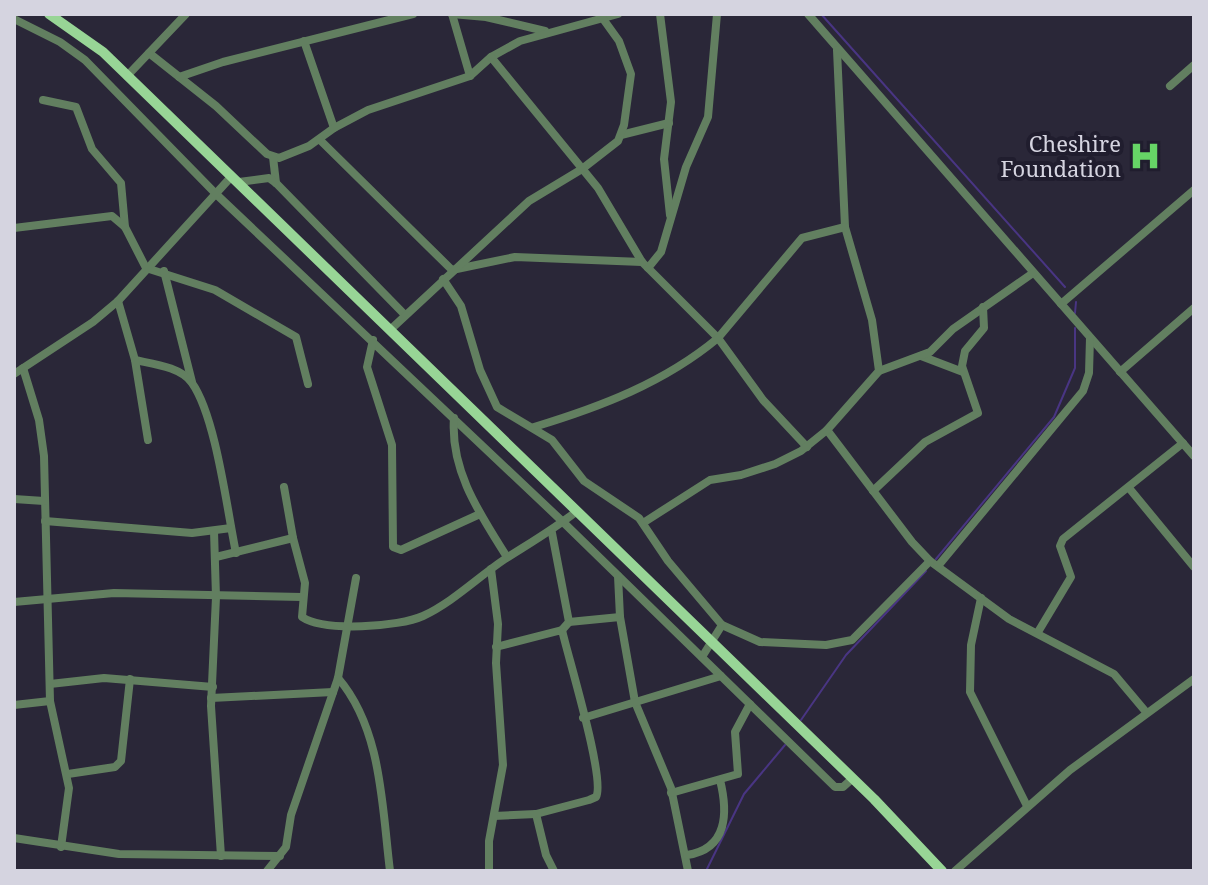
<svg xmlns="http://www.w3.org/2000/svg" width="1208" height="885" viewBox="0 0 1208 885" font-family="'Noto Serif',serif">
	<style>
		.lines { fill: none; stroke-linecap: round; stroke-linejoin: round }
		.stream { stroke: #493583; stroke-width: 2 }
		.minor { stroke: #627f60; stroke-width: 8 }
		.major { stroke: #98d596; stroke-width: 10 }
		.labels { text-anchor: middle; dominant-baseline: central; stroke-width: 8; stroke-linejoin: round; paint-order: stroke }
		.poi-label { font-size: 22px; fill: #d5d4e0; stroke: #201d2e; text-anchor: end }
	</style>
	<rect width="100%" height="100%" fill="#2a2738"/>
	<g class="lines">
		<!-- stream -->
		<g class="stream">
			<polyline points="821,14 1065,287"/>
			<polyline points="1075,313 1076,302"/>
			<polyline points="936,559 1054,417 1075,368 1075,328"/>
			<polyline points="801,720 846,655 926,571"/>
			<polyline points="706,871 744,794 785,745"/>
		</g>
		<!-- minor -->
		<g class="minor">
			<polyline points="452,14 486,17 545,31"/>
			<polyline points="452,14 470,76"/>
			<polyline points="660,14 671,102 664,159 670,215"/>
			<polyline points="808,14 1194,456"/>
			<polyline points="14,19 60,42 85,60 216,194 563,522 835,787 843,787 853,778"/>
			<polyline points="304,41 334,128"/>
			<polyline points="837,50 845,227 872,320 879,371 827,430 912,542 930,561 1009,619 1114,674 1146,712"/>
			<polyline points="149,53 216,106 267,154 279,158 309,146 334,128 368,110 470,76 491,57 520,41 618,14"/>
			<polyline points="491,57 598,188 642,262 718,338 763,400 807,447"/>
			<polyline points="127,76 186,14"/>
			<polyline points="179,77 223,62 413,14"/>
			<polyline points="1170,86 1194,65"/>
			<polyline points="43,100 76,107 92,149 121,183 125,227"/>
			<polyline points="621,135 669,123"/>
			<polyline points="320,140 452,270 515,257 642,262"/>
			<polyline points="273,157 276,183"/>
			<polyline points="239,182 269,178 276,183 405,315"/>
			<polyline points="14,228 112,216 125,227 146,268 215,290 296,337 308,384"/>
			<polyline points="648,268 661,252 686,167 708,117 717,14"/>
			<polyline points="164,271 192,382"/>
			<polyline points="443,279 461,306 480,370 497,407 552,440 584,481 639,518 668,561 722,625 760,642 826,645 852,640 930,561"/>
			<path d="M118,301L135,360C153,364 181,367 192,383C216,417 227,510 236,553"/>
			<polyline points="1061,304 1194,190"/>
			<polyline points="390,330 529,201 582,169 618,141 624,125 631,74 619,41 601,16"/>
			<polyline points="373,340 367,367 392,445 393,547 401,550 480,514"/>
			<polyline points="921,356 963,372"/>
			<polyline points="135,360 148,440"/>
			<polyline points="23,368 39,420 44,456 50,701 69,788 61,847"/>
			<polyline points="879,371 930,352 953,329 1033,273"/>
			<polyline points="1120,372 1194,308"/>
			<polyline points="14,374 93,322 118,301 231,177"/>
			<path d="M454,418C450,471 480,514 507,557"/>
			<path d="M534,427C600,407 664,383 718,338L802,238L845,227"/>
			<polyline points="1129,488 1194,567"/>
			<polyline points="873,491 925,442 978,413 962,366 965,351 984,328 983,307"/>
			<polyline points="14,499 44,501"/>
			<polyline points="45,521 192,533 231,528"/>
			<polyline points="643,523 710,480 741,475 775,464 801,451 827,430"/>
			<polyline points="214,531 216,597 211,706 221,856"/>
			<polyline points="552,533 569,622 562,630"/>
			<path d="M293,538L305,583L302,617C324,632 399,627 423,616C453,602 478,577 505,559C530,543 554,529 577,511"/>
			<polyline points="216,557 293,538 284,487"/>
			<polyline points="938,566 1083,391 1089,373 1090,338"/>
			<polyline points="618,576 620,617 635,702 671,788 688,871"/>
			<polyline points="981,598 971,645 970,692 1027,806"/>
			<polyline points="14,602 114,593 302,597"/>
			<polyline points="569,622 620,617"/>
			<polyline points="1038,632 1071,577 1060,546 1063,539 1183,443"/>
			<polyline points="702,657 722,625"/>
			<path d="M338,678C382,729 382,807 390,871"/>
			<polyline points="50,684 104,678 213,687"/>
			<polyline points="211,698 333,692"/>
			<polyline points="14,705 50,701"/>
			<polyline points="583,718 721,676"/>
			<polyline points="68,774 115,767 121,761 130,679"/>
			<polyline points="671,793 738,774 735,732 750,704"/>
			<polyline points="536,814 546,855 554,871"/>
			<path d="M494,816L536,814L589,800L596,797C606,780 568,657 562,630L496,647"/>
			<polyline points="14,838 119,854 280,856"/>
			<path d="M687,855C728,849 728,812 720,780"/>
			<polyline points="267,871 286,847 291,815 338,678 356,578"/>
			<polyline points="489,871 489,841 503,765 496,663 498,624 491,569"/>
			<polyline points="955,871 1070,770 1194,679"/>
		</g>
		<!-- major -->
		<polyline class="major" points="49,14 103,52 874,799 942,871"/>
	</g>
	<!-- icons -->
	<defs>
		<symbol id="hospital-bare" viewBox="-9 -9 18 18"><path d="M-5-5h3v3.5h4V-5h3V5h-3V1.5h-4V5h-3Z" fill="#66d466" stroke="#201d2e" stroke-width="2.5" paint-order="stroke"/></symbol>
	</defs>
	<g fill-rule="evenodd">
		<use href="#hospital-bare" x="1123" y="134" width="44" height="44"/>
	</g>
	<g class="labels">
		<!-- poi labels -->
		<g class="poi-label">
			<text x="1121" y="143">Cheshire<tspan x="1121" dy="25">Foundation</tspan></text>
		</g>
	</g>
	<!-- border -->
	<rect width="1208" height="885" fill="none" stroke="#d5d4e0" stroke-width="32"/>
</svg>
